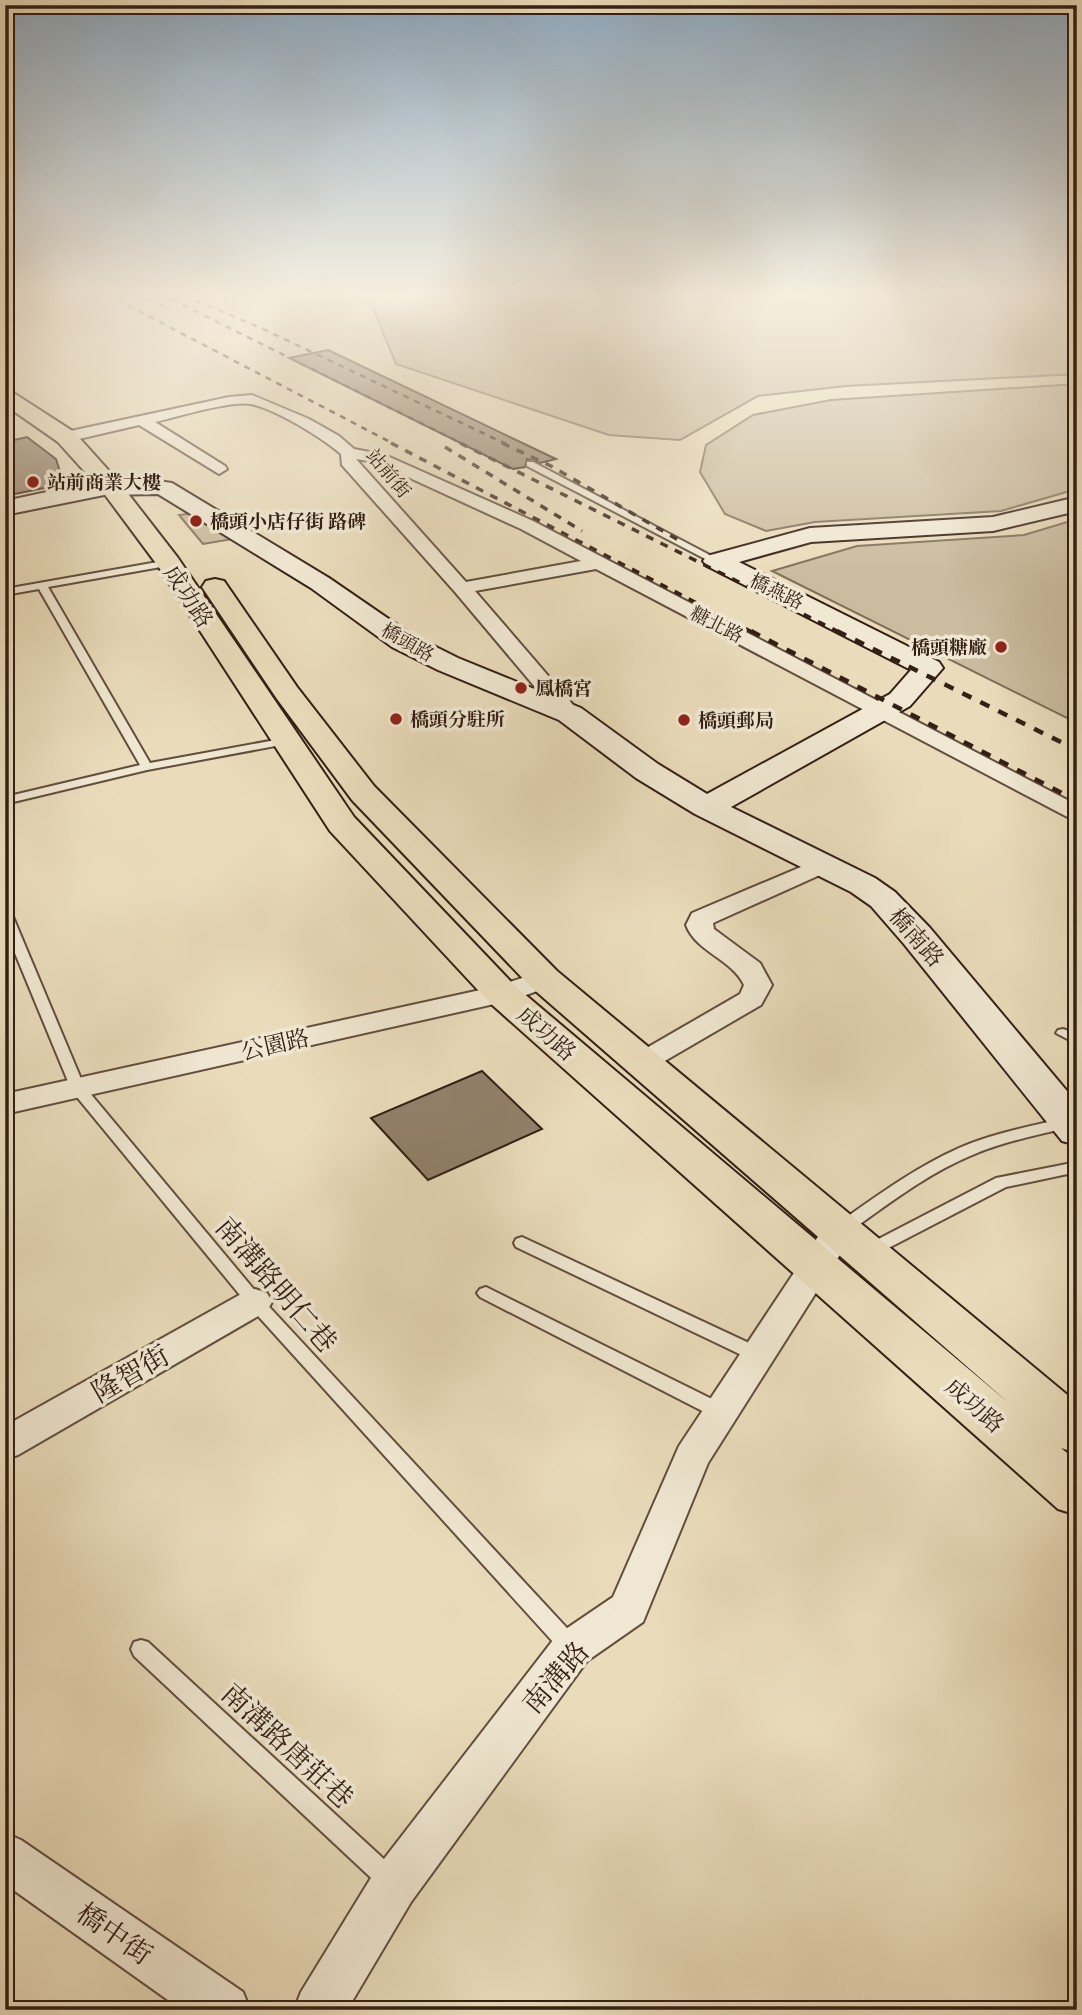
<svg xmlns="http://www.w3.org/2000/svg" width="1082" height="2015" viewBox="0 0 1082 2015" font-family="'Gentium Book Plus','Noto Serif TC',serif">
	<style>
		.green { fill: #cbbc9f; stroke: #7f6e5a; stroke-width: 2 }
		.building { fill: #92816b; stroke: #331f15; stroke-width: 2 }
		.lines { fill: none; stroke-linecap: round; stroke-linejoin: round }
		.lane-casing { stroke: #614e3e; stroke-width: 4 }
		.street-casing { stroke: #614e3e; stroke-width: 4 }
		.secondary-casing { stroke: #331f15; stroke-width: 4 }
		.primary-casing { stroke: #331f15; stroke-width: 4 }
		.lane { fill: #f1e8d3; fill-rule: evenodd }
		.street { fill: #f1e8d3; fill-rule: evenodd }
		.secondary { fill: #f1e8d3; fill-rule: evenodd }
		.primary { fill: #eadcbb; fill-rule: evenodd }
		.rail-far2 { stroke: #331f15; stroke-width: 2.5; stroke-dasharray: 6 6; stroke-linecap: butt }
		.rail-far1 { stroke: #331f15; stroke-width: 3.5; stroke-dasharray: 8 8; stroke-linecap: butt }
		.rail { stroke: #331f15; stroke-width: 4.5; stroke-dasharray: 10 10; stroke-linecap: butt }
		.poi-dot { fill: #8f2418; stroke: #f1e8d3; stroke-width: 2.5 }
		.labels { text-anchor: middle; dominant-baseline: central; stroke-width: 7; stroke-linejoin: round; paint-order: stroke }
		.far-street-label { font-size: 19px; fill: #331f15; stroke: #f1e8d3 }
		.far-poi-label { font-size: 19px; font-weight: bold; fill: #331f15; stroke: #f1e8d3; text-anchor: start }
		.street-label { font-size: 23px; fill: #331f15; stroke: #f1e8d3 }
		.near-street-label { font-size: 28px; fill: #331f15; stroke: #f1e8d3 }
	</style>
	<rect width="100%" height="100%" fill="#eadcbb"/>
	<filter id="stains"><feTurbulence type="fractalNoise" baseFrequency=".00286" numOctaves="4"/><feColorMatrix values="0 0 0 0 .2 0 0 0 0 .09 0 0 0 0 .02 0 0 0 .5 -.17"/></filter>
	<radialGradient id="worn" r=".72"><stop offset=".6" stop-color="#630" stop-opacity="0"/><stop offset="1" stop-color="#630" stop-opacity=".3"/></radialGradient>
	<!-- green -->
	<g class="green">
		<polygon points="349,294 1077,294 1077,374 846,386 758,396 680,440 609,435 396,364 372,305"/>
		<polygon points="1077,384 1077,489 1001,511 815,522 766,531 725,514 700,472 706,445 753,415 831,400"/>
		<polygon points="196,513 233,539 203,544 179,515"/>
		<polygon points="1077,519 1077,723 772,571 857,546 1024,535"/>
	</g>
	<!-- building -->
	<g class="building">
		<polygon points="328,350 556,459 540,463 527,459 525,467 513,469 289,358"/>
		<polygon points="27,437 56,459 64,484 5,496 5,442"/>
		<polygon points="482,1071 542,1129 428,1180 371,1118"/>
	</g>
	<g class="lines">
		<defs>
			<g id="lane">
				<polygon points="527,462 533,462 721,561 713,563 527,466"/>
				<polygon points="169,560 174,563 172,565 48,587 150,763 286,738 292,741 286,744 147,770 5,804 5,797 140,765 39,589 5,595 5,589"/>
				<polygon points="5,908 11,912 84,1086 261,1298 578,1640 581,1647 578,1654 571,1656 564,1654 249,1306 72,1091 5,929"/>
				<polygon points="1063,1029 1077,1034 1077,1044 1056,1033 1058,1030"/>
				<path d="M1069,1117L1074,1118L1077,1122L1074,1126C1039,1135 1003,1141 970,1156C925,1175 886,1206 846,1234H834L832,1230L834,1226C874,1198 914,1168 959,1148C994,1133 1032,1126 1069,1117Z"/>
				<polygon points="1077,1162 1077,1172 1006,1187 875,1255 863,1255 861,1251 863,1247 996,1178"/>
				<polygon points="522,1237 764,1350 767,1355 764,1360 758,1362 752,1360 516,1247 514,1243 516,1239"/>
				<polygon points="486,1287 728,1407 730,1412 728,1417 721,1419 714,1417 480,1297 477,1293 480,1289"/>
				<polygon points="141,1640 148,1642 399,1873 403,1881 399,1889 391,1893 383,1889 134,1656 131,1649 134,1642"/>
			</g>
			<g id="street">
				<path d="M252,395L309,419L339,436L354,449L385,455L533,521L1077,805V822L596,569L475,591L581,714L578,719H562L455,592L342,465L341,454C321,437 277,410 251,404C232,400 177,417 155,422L225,466L227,469L219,474L139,425L66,442L58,437L66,432L229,397ZM356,459L375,462L521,529L581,561L466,582Z"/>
				<path d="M822,858L831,860L834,865L831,870L713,923L714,929L760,963L772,985L761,1005L651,1069L641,1072L631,1069L626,1063L631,1057L740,994L744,985C732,959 696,952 686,925L692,913Z"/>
				<polygon points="544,971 554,973 558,979 554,985 512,1000 5,1114 5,1094 494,987"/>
				<polygon points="839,1219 851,1223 855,1231 708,1463 643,1622 587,1661 411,1902 347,2010 294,2010 301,1992 377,1868 557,1635 613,1597 679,1446 827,1223"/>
				<polygon points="255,1289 267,1293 272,1302 267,1311 18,1455 5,1459 5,1426 243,1293"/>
				<polygon points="5,1833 21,1840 243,1992 250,2010 182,2010 5,1884"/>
			</g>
			<polygon id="secondary" points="144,479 172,483 329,578 412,635 458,658 581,708 658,764 707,794 890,694 911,670 707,566 703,561 707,556 810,528 993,517 1077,497 1077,511 993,531 811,542 739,562 939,662 943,668 910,706 731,807 875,878 895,892 930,928 1077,1103 1077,1145 1062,1141 904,944 871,906 851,892 695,814 636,778 559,720 438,670 392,647 311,588 158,494 104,495 5,515 5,501 84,484"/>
			<polygon id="primary" points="5,390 12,392 74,432 119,482 178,558 354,817 515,986 1010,1404 531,987 352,800 277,699 202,587 206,581 215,579 224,581 297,687 374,786 557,971 1077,1403 1077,1453 1061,1448 1077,1461 1077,1515 1058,1509 489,1002 330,831 158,566 103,492 58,442 5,405"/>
		</defs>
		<!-- lane casing -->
		<use href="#lane" class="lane-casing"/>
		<!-- street casing -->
		<use href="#street" class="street-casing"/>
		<!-- secondary casing -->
		<use href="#secondary" class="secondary-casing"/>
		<!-- primary casing -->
		<use href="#primary" class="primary-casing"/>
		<!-- lane -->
		<use href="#lane" class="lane"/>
		<!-- street -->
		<use href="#street" class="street"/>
		<!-- secondary -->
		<use href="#secondary" class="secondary"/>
		<!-- primary -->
		<use href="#primary" class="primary"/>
		<!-- rail-far2 -->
		<g class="rail-far2">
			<polyline points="106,294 394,444"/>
			<polyline points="137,294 170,309"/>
			<polyline points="161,294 463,444"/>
			<polyline points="185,296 261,328 506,444"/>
		</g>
		<!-- rail-far1 -->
		<g class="rail-far1">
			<polyline points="391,443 754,633"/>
			<polyline points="460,443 841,633"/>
			<polyline points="502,443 551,466 680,541"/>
			<polyline points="445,447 582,531"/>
		</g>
		<!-- rail -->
		<g class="rail">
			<polyline points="751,631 1077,801"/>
			<polyline points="837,631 1077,750"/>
		</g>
	</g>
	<!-- sky -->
	<linearGradient id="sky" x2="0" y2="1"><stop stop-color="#90aac0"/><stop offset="0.51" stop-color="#f6efe0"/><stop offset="1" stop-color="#f6efe0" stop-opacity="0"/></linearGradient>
	<rect width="1082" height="576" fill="url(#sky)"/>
	<!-- markers -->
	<g class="poi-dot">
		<circle cx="33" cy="482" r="7"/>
		<circle cx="196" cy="521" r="7"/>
		<circle cx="1001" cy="647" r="7"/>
		<circle cx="521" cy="688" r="7"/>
		<circle cx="396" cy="719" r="7"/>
		<circle cx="684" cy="720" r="7"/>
	</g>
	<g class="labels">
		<!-- far-street labels -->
		<g class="far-street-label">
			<text transform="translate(389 473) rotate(50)">站前街</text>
			<text transform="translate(777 591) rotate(26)">橋燕路</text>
			<text transform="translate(717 624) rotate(27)">糖北路</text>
			<text transform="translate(408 642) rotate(30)">橋頭路</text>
		</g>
		<!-- far-poi labels -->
		<g class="far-poi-label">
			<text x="47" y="482">站前商業大樓</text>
			<text x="210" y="521">橋頭小店仔街 路碑</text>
			<text x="987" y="647" text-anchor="end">橋頭糖廠</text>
			<text x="535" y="688">鳳橋宮</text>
			<text x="410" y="719">橋頭分駐所</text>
			<text x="698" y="720">橋頭郵局</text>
		</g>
		<!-- street labels -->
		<g class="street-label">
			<text transform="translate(189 596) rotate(57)">成功路</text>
			<text transform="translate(917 937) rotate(49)">橋南路</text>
			<text transform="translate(547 1033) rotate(41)">成功路</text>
			<text transform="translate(275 1044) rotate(-13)">公園路</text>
			<text transform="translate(975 1405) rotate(41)">成功路</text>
		</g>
		<!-- near-street labels -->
		<g class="near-street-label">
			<text transform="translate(277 1284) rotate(49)">南溝路明仁巷</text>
			<text transform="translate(130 1373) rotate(-30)">隆智街</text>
			<text transform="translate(555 1677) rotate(-49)">南溝路</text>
			<text transform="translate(288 1745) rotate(43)">南溝路唐莊巷</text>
			<text transform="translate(115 1933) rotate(35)">橋中街</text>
		</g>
	</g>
	<!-- margin -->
	<rect width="1082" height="2015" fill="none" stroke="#eadcbb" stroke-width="28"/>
	<rect x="7" y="7" width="1068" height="2001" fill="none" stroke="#331f15" stroke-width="3.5"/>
	<rect x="14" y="14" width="1054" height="1987" fill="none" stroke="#331f15" stroke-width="2"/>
	<rect width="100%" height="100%" filter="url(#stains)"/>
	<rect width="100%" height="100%" fill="url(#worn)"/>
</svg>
